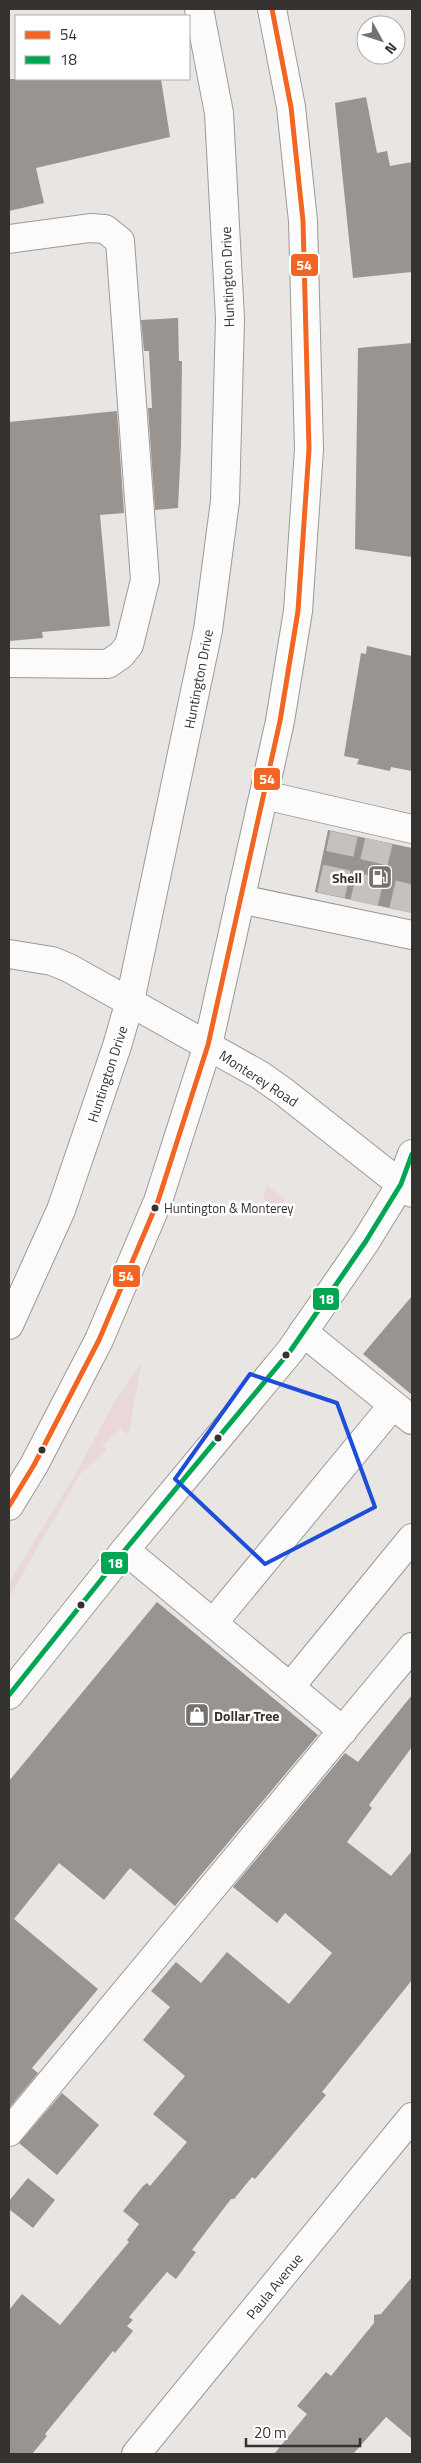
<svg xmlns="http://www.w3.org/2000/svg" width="421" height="2463" viewBox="0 0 421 2463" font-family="'Titillium Web',sans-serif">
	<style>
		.green { fill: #ead7d7 }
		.building { fill: #9a9491 }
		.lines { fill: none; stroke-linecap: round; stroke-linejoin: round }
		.minor-tunnel { stroke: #c4c1be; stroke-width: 28; stroke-dasharray: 28 14; stroke-linecap: butt }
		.minor-casing { stroke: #9c9a97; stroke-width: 30 }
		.major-casing { stroke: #9c9a97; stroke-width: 30 }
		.minor { stroke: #fcfbfb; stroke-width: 28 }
		.major { stroke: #fcfbfb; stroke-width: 28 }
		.bus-1-casing { stroke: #fff; stroke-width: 9 }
		.bus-2-casing { stroke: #fff; stroke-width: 9 }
		.bus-1 { stroke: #f26522; stroke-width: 5 }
		.bus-2 { stroke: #00a651; stroke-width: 5 }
		.marked { fill: none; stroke: #1d4ed8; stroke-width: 4; stroke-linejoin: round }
		.bus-dot { fill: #35322f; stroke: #fff; stroke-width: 2 }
		.labels { text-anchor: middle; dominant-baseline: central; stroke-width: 5; stroke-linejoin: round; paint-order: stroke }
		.bus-label { font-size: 13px; fill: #35322f; stroke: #fff; text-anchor: start }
		.street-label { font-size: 14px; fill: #35322f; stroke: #fff }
		.poi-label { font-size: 14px; font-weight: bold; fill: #35322f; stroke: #fff; text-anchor: end }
		.line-badge { stroke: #fff; stroke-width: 2 }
		.badge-label { font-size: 14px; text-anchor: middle; font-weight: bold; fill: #fff }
	</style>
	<rect width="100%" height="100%" fill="#e8e5e2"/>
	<!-- green -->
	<g class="green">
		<polygon points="267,1185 285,1200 274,1207 267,1205 263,1195"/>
		<polygon points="141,1364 129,1431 126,1434 121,1428 102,1445 107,1450 80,1474 9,1597 9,1583 75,1475 117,1397"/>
	</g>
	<!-- building -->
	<g class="building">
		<polygon points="9,79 161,79 170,137 36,168 44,203 9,211"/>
		<polygon points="366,97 377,153 387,151 390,166 412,162 412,272 353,278 335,103"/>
		<polygon points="178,318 179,361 182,361 181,446 178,508 155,510 148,408 152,408 149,351 144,351 141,320"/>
		<polygon points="412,343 412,557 355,549 358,348"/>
		<polygon points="117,411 124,513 100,515 110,626 42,632 43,638 9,641 9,422"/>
		<polygon points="367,646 412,656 412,771 391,767 390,771 357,764 359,759 344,756 361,653 366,654"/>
		<polygon points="328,830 412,848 412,913 315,892"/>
		<polygon points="412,1296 412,1395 363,1354"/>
		<polygon points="157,1602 318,1735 175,1906 130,1868 104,1900 59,1863 14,1919 98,1989 32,2068 38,2073 9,2108 9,1781"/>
		<polygon points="412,1695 412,1747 369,1805 372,1808 347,1842 391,1876 412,1851 412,1980 322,2092 326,2095 255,2179 252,2177 234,2199 231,2199 192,2250 196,2252 176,2279 167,2272 129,2317 133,2320 127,2326 133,2331 115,2353 113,2351 45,2434 47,2436 32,2454 9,2454 9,2310 22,2294 60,2325 129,2242 127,2240 139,2224 123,2211 143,2186 147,2183 150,2186 187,2142 153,2114 185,2076 143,2040 170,2007 151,1991 176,1962 201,1983 227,1952 289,2004 332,1953 285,1913 277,1923 233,1887 345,1753 358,1762"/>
		<polygon points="62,2093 99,2125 57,2175 19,2143"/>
		<polygon points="28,2178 55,2200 33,2228 9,2209 9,2201"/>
		<polygon points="412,2277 412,2439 386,2417 353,2454 274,2454 307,2414 297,2406 326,2372 331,2376 374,2323 374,2315 381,2314"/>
	</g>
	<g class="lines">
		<!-- minor-tunnel -->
		<g class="minor-tunnel">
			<polyline points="331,895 344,834"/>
			<polyline points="364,903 379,841"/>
			<polyline points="403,911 412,873"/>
		</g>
		<defs>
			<g id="minor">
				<polyline points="9,239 90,228 105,229 120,241 145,580 129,645 121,655 108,664 9,663"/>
				<polyline points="264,795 412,829"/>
				<polyline points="240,899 412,935"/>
				<polyline points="9,954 52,961 69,968 260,1075 284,1092 412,1193"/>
				<polyline points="303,1332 412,1420"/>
				<polyline points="125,1550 343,1731"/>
				<polyline points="213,1623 393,1405"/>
				<polyline points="290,1687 412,1538"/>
				<polyline points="9,1695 125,1550 291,1350 366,1241 401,1184 412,1154"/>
				<polyline points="9,2132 412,1647"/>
				<polyline points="136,2454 412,2117"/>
			</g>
			<g id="major">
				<polyline points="9,1325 61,1210 117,1046 130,1001 208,630 225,501 230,319 219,113 199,9"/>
				<polyline points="9,1506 34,1465 99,1340 158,1201 208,1045 280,721 298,611 309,449 303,221 291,107 272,9"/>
			</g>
		</defs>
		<!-- minor casing -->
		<use href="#minor" class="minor-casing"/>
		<!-- major casing -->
		<use href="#major" class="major-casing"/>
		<!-- minor -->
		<use href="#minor" class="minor"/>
		<!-- major -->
		<use href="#major" class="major"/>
		<defs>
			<polyline id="bus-1" points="9,1506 34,1465 99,1340 158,1201 208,1045 280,721 298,611 309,449 303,221 291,107 272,9"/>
			<polyline id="bus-2" points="9,1695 125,1550 291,1350 366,1241 401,1184 412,1154"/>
		</defs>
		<!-- bus-1 casing -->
		<use href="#bus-1" class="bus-1-casing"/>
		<!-- bus-2 casing -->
		<use href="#bus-2" class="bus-2-casing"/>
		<!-- bus-1 -->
		<use href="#bus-1" class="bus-1"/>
		<!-- bus-2 -->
		<use href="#bus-2" class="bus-2"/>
	</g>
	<!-- marked area -->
	<path class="marked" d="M250,1374L337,1403L375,1507L265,1564L175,1479Z"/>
	<!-- icons -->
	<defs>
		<symbol id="fuel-square" viewBox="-11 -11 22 22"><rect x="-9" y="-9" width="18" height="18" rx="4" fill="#74716e" stroke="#fff"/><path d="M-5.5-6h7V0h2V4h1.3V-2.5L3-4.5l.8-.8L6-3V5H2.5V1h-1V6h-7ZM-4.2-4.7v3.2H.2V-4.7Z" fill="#fff"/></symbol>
		<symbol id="shop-square" viewBox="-11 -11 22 22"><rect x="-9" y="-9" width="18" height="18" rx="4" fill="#74716e" stroke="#fff"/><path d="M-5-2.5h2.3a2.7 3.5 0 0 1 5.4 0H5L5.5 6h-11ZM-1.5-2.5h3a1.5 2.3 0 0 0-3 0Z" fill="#fff"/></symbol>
	</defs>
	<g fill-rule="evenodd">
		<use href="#fuel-square" x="366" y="863" width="28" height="28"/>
		<use href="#shop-square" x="183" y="1701" width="28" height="28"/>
	</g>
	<!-- markers -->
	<g class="bus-dot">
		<circle cx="155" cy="1208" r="4.5"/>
		<circle cx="286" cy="1355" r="4.5"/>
		<circle cx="218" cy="1438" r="4.5"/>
		<circle cx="42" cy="1450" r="4.5"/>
		<circle cx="81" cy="1605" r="4.5"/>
	</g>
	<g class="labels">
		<!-- bus labels -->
		<g class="bus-label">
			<text x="164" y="1208">Huntington &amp; Monterey</text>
		</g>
		<!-- street labels -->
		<g class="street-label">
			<text transform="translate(227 277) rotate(-92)">Huntington Drive</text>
			<text transform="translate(198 679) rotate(-79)">Huntington Drive</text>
			<text transform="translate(107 1074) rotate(-72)">Huntington Drive</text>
			<text transform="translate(259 1078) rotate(33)">Monterey Road</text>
			<text transform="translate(274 2286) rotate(-51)">Paula Avenue</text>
		</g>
		<!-- poi labels -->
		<g class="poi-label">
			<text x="362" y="877">Shell</text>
			<text x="214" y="1715" text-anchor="start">Dollar Tree</text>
		</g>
	</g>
	<g class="line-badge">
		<rect x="290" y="253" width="29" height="24" rx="5" fill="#f26522"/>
		<rect x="253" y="767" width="28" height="24" rx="5" fill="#f26522"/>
		<rect x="112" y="1264" width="29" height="24" rx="5" fill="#f26522"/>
		<rect x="312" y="1287" width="28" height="24" rx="5" fill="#00a651"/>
		<rect x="100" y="1551" width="29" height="24" rx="5" fill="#00a651"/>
	</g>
	<g class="badge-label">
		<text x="304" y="270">54</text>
		<text x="267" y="784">54</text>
		<text x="126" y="1281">54</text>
		<text x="326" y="1304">18</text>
		<text x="115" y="1568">18</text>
	</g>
	<!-- border -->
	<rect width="421" height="2463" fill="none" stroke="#35322f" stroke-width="20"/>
	<!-- legend -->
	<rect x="15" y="15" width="175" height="65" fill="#ffffff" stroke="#aeadac"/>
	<rect x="25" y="31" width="25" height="8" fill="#f26522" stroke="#aeadac"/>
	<text x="60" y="40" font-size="15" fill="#35322f">54</text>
	<rect x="25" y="56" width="25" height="8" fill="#00a651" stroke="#aeadac"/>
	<text x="60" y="65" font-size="15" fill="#35322f">18</text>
	<!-- north arrow -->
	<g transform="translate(381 40) rotate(130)"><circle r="24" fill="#ffffff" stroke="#aeadac"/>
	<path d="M0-4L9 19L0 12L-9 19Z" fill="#74716e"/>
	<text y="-8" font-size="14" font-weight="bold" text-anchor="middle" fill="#35322f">N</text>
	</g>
	<!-- scale -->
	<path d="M246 2438v8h114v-8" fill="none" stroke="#35322f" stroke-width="2.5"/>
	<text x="254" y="2438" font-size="15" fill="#35322f" stroke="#ffffff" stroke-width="4" paint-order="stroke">20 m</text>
</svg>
